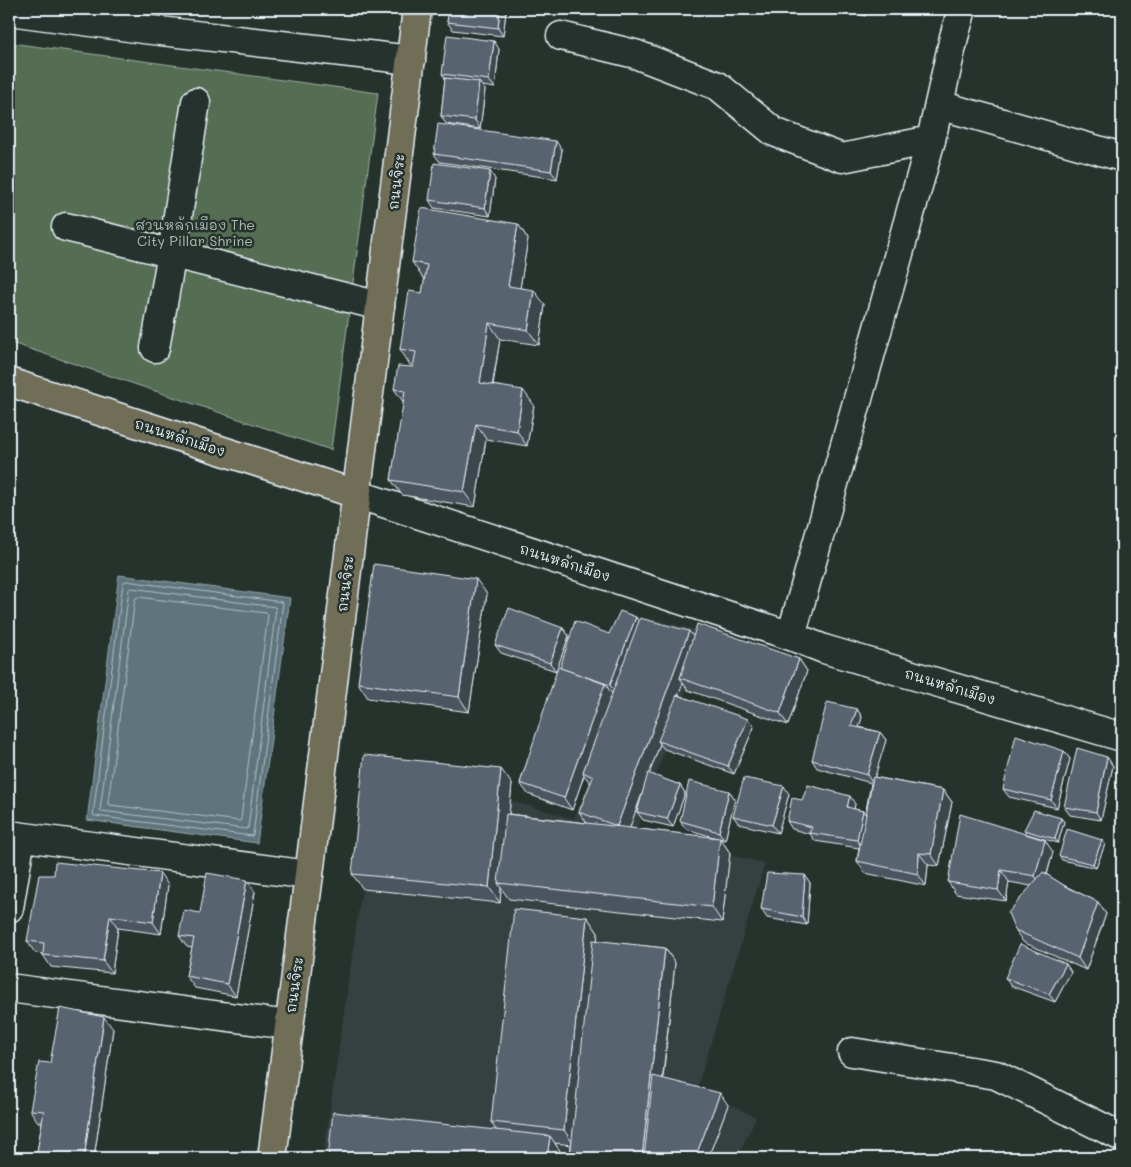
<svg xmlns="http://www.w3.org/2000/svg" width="1131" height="1167" viewBox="0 0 1131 1167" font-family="Mali,'Playpen Sans Thai',sans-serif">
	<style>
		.built { fill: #354141 }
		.green { fill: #556d52; stroke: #9eafa5 }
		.water { fill: #5f747c; stroke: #96a6ae }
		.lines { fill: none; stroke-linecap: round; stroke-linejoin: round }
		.shore { stroke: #b1bfc6; stroke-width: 1 }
		.minor-casing { stroke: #e8f1f8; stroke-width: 31 }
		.major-casing { stroke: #e8f1f8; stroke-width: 31 }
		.minor { stroke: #26332d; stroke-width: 28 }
		.major { stroke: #716e59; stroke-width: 28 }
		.wall { fill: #4c5560; stroke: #e8f1f8 }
		.shaded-wall { fill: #3e454e; stroke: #e8f1f8 }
		.building { fill: #586370; stroke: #e8f1f8 }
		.labels { text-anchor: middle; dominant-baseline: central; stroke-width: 5; stroke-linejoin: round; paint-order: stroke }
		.street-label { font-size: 14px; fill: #e8f1f8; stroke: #26332d }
		.park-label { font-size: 14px; fill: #adbcb6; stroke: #26332d }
	</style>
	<rect width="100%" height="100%" fill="#26332d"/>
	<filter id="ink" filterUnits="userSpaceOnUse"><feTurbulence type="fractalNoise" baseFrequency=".02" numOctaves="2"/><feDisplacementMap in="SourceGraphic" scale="10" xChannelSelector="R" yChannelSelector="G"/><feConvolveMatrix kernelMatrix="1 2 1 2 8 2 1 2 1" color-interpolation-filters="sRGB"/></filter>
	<g filter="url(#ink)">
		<!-- built -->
		<polygon class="built" points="654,619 706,633 635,835 765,863 697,1089 756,1117 737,1158 323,1158 380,763 574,819"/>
		<!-- green -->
		<polygon class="green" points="11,43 378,93 331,450 9,342 9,58"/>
		<!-- water -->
		<polygon class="water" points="119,575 290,598 257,843 87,820"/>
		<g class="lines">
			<!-- shore -->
			<g class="shore">
				<polygon points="126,581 282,602 283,603 253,835 252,836 95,816 93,815 123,583"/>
				<polygon points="131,588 275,607 276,608 248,828 246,829 102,811 100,810 129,590"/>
				<polygon points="138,597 266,613 268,615 241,819 240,821 110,805 108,803 135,599"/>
			</g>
			<defs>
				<g id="minor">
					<polyline points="9,11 143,29 411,60"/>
					<polyline points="561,36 635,54 718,86 774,132 842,158 931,140"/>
					<polyline points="939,105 1122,157"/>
					<polyline points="66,227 380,306"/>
					<polyline points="155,348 172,253 196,102"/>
					<polyline points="356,494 791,636 824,649 1122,737"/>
					<polyline points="791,636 931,140 954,37 962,9"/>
					<polyline points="9,835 309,875"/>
					<polyline points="9,908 21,837"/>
					<polyline points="9,988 289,1025"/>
					<polyline points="852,1052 996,1075 1122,1137"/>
				</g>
				<g id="major">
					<polyline points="9,382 356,494"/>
					<polyline points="272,1158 309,875 417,9"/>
				</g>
			</defs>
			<!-- minor casing -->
			<use href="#minor" class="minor-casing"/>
			<!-- major casing -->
			<use href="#major" class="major-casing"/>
			<!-- minor -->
			<use href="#minor" class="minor"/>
			<!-- major -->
			<use href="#major" class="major"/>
		</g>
		<!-- wall -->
		<g class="wall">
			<polygon points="449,9 504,9 506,12 503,36 453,30 447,22"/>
			<polygon points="845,9 867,9 865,16"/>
			<polygon points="499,49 495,88 482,86 485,90 480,129 446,124 441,116 445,78 442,74"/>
			<polygon points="562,150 557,179 440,162 434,154"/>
			<polygon points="495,179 490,216 434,208 429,200"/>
			<polygon points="518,224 528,239 520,288 545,305 539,345 500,339 493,385 534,405 527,446 486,439 475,507 402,495 391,480 404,403 394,389 413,367 413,365 410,365 400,349 422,293 425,278 423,278 412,262"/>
			<polygon points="487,594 469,712 368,698 358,683"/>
			<polygon points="636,617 639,622 693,636 799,659 807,671 788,725 688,690 683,683 678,695 754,727 734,774 664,749 660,744 649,774 680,785 685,793 673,827 643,820 637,812 644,789 629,828 717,838 686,829 680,821 729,791 735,799 725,840 720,838 730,853 722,922 509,899 501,888 500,903 363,889 352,874 512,784 509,814 587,823 579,812 591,784 584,775 572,810 528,794 520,783 560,668 609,634"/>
			<polygon points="563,628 569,636 556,671 501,653 495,645"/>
			<polygon points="857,709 862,717 859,727 880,732 886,740 874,777 943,790 952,802 939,866 928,865 926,886 865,873 857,861 859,848 815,841 810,834 792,829 787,821 802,800 855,804 854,809 863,811 865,815 871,783 817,768 812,760"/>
			<polygon points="1064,751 1070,759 1057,808 1009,797 1003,789"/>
			<polygon points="1107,757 1113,766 1101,820 1070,815 1064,807"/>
			<polygon points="789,794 778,833 739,824 733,816"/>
			<polygon points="1061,818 1064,822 1058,843 1027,834 1024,830"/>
			<polygon points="1102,840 1105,844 1096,868 1062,860 1059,856"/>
			<polygon points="1053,852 1047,875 1065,886 1098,902 1106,914 1086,970 1023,942 1015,930 1031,886 1009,882 1006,901 956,894 948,882"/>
			<polygon points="54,875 168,885 161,934 118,928 112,973 51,967 43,955 43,954 35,953 27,941"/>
			<polygon points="805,875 810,883 807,925 767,918 761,909"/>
			<polygon points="255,892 236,996 195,988 186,976 192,948 187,947 179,936"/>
			<polygon points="587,917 598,933 597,941 665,948 675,963 663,1079 728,1105 708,1158 570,1158 571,1145 555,1143 560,1151 496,1130 491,1122"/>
			<polygon points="1066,964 1071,972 1055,1002 1011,986 1005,978"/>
			<polygon points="113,1029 94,1158 36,1158 42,1122 38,1122 30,1110 50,1063"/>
		</g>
		<!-- shaded-wall -->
		<g class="shaded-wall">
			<polygon points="500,9 504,9 506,12 503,36 498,28"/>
			<polygon points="860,9 867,9 865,16"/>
			<polygon points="494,41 499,49 495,88 489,80"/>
			<polygon points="479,82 485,90 480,129 475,120"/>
			<polygon points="556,141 562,150 557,179 551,171"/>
			<polygon points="490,171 495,179 490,216 485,208"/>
			<polygon points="518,224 528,239 518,301 508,286"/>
			<polygon points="534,290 545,305 539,345 528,330"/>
			<polygon points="489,323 500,339 490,399 480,383"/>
			<polygon points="523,390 534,405 527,446 517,431"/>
			<polygon points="476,424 486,439 475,507 464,492"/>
			<polygon points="476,579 487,594 469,712 459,697"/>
			<polygon points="636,617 641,625 616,693 610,685"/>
			<polygon points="563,628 569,636 556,671 550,663"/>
			<polygon points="689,631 698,642 680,678 683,683 661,742 658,741 660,744 626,838 617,826"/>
			<polygon points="799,659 807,671 788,725 780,713"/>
			<polygon points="605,684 613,695 583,772 584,775 572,810 564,798"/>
			<polygon points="857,709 862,717 857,734 851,726"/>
			<polygon points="748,719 754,727 734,774 728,766"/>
			<polygon points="880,732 886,740 873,783 867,775"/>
			<polygon points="1064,751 1070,759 1057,808 1051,800"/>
			<polygon points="1107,757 1113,766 1101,820 1096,812"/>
			<polygon points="501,769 512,784 502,884 498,883 501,888 500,903 489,887"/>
			<polygon points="680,785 685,793 673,827 667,819"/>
			<polygon points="784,786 789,794 778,833 772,825"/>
			<polygon points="943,790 952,802 939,866 931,854"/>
			<polygon points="729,791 735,799 725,840 719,832"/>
			<polygon points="850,796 855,804 853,815 847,807"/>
			<polygon points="863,811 869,819 863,849 857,840"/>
			<polygon points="1061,818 1064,822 1058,843 1055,839"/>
			<polygon points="720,838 730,853 722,922 712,907"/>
			<polygon points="1045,840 1053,852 1043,888 1035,876"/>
			<polygon points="1102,840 1105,844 1096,868 1093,864"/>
			<polygon points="919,853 928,865 926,886 918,874"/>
			<polygon points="1001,870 1009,882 1006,901 998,890"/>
			<polygon points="160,873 168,885 161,934 153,922"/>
			<polygon points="805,875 810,883 807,925 802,917"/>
			<polygon points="247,880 255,892 236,996 227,984"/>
			<polygon points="1098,902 1106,914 1086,970 1078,958"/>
			<polygon points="110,916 118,928 112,973 103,961"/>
			<polygon points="587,917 598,933 574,1145 564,1130"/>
			<polygon points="665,948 675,963 654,1158 642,1158"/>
			<polygon points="1066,964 1071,972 1055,1002 1049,994"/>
			<polygon points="104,1017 113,1029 94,1158 84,1158"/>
			<polygon points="720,1093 728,1105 708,1158 695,1158"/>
			<polygon points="550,1136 560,1151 560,1158 547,1158"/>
		</g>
		<!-- building -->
		<g class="building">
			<polygon points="449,9 500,9 498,28 447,22"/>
			<polygon points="447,35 494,41 489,80 442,74"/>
			<polygon points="445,78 479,82 475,120 441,116"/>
			<polygon points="438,124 556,141 551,171 434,154"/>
			<polygon points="434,163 490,171 485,208 429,200"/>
			<polygon points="421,208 518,224 508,286 534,290 528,330 489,323 480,383 523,390 517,431 476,424 464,492 391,480 405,391 394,389 398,366 413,367 416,352 400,349 409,291 422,293 427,265 412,262"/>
			<polygon points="374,564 476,579 459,697 358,683"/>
			<polygon points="509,608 563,628 550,663 495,645"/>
			<polygon points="620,611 636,617 610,685 560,668 575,621 609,634"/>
			<polygon points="640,618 689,631 617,826 579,812 593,777 583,772"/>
			<polygon points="697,624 799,659 780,713 680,678"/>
			<polygon points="558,667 605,684 564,798 520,783"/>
			<polygon points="677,695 748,719 728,766 658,741"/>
			<polygon points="827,702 857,709 851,726 880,732 867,775 812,760"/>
			<polygon points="1016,735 1064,751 1051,800 1003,789"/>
			<polygon points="1077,748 1107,757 1096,812 1064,807"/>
			<polygon points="364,755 501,769 489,887 352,874"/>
			<polygon points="648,773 680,785 667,819 637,812"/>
			<polygon points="873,777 943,790 931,854 919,853 918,874 857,861"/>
			<polygon points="744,778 784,786 772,825 733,816"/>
			<polygon points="689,781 729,791 719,832 680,821"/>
			<polygon points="808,785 850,796 847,807 863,811 857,840 809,833 812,827 787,821 792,798 802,800"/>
			<polygon points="1034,810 1061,818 1055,839 1024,830"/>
			<polygon points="506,814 720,838 712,907 498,883"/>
			<polygon points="960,814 1045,840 1035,876 1001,870 998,890 948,882"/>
			<polygon points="1067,829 1102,840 1093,864 1059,856"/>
			<polygon points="55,862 160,873 153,922 110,916 103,961 43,955 44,943 27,941 39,875 54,875"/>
			<polygon points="1043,872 1065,886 1098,902 1078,958 1015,930 1008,913"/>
			<polygon points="207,873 247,880 227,984 186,976 194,938 179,936 184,910 200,913"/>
			<polygon points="767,873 805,875 802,917 761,909"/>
			<polygon points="514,909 587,917 564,1130 491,1122"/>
			<polygon points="593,940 665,948 642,1158 570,1158"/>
			<polygon points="1020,944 1066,964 1049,994 1005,978"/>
			<polygon points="60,1008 104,1017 84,1158 36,1158 44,1111 30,1110 39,1062 50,1063"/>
			<polygon points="653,1076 720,1093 695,1158 644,1158"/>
			<polygon points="333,1112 550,1136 547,1158 328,1158"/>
		</g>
	</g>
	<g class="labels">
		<!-- street labels -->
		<g class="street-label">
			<text transform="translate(396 182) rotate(-83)">ถนนจิระ</text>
			<text transform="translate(180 437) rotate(18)">ถนนหลักเมือง</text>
			<text transform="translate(565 562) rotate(18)">ถนนหลักเมือง</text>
			<text transform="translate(345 584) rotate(-83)">ถนนจิระ</text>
			<text transform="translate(950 686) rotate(17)">ถนนหลักเมือง</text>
			<text transform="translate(294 985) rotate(-82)">ถนนจิระ</text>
		</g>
		<!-- park labels -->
		<g class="park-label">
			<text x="195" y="224">สวนหลักเมือง The<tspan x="195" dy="16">City Pillar Shrine</tspan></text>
		</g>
	</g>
	<!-- margin -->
	<rect width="1131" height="1167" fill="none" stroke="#26332d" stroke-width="30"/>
	<rect x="15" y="15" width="1101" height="1137" fill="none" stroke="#e8f1f8" stroke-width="2" filter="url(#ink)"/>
</svg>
